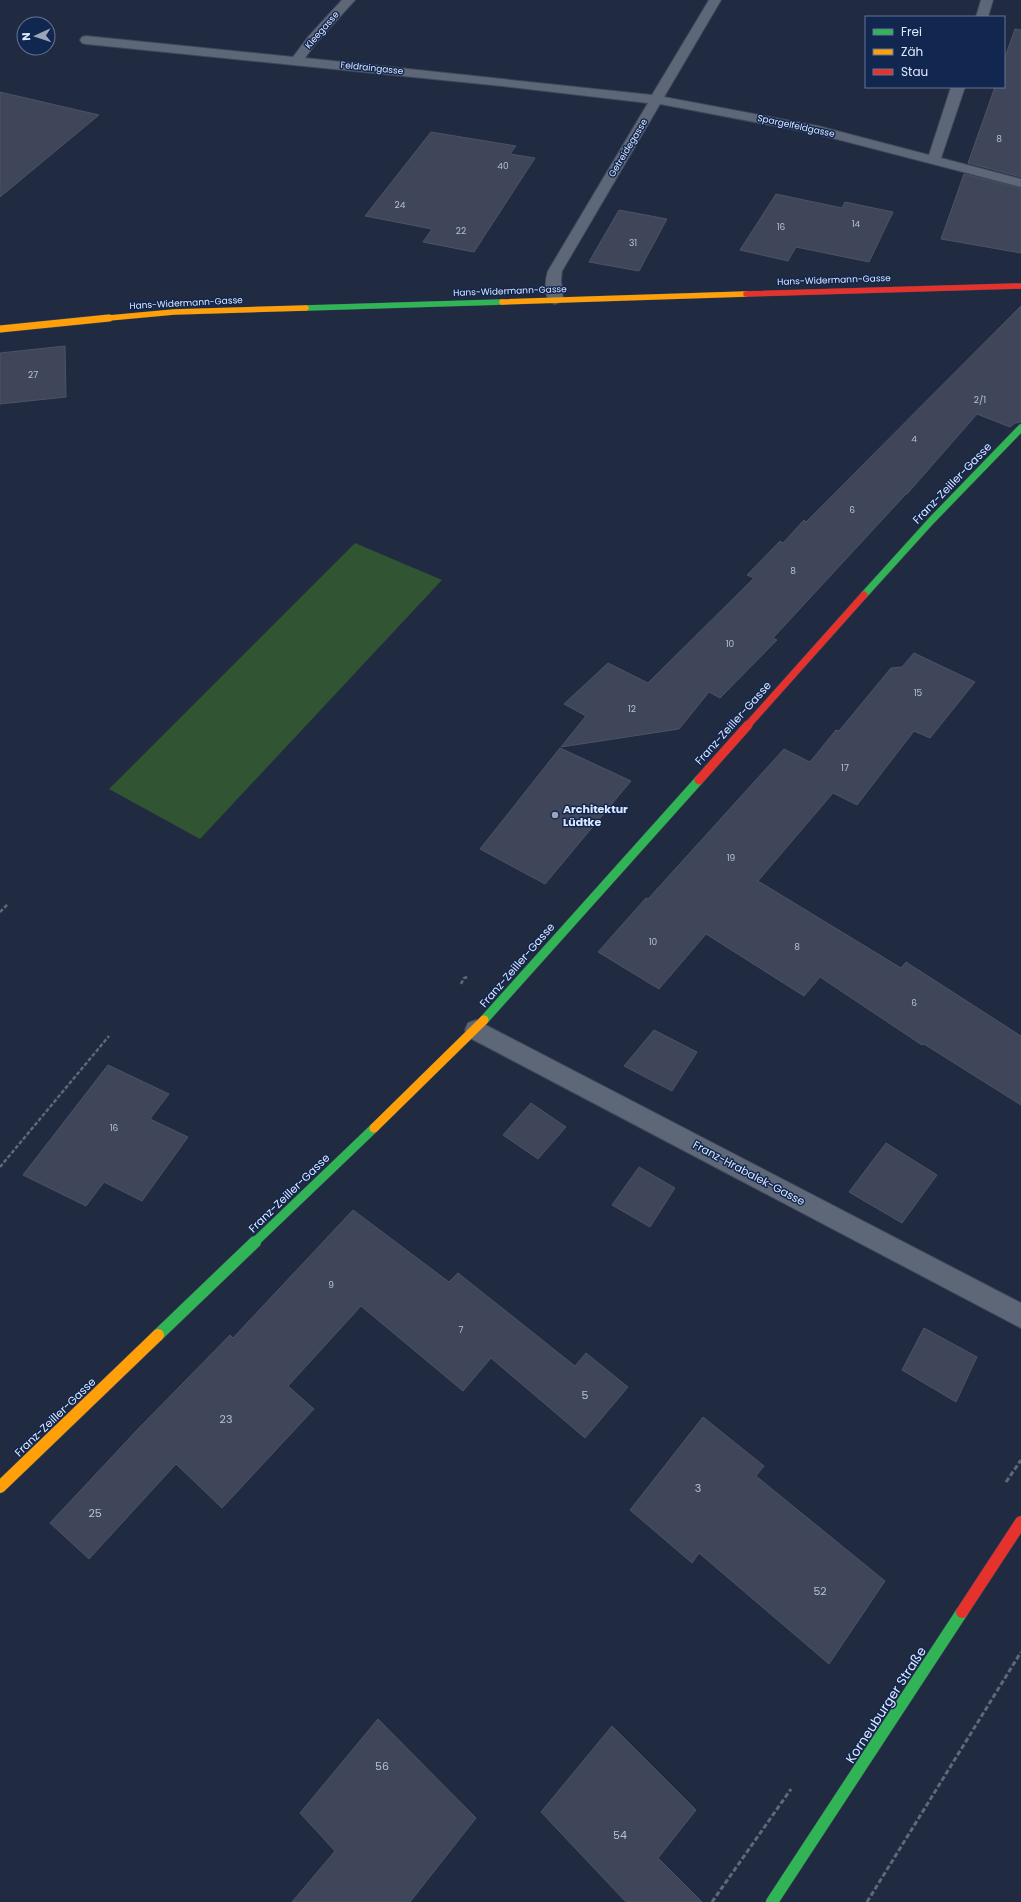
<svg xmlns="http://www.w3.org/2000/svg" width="1021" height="1902" viewBox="0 0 1021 1902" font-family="Poppins,sans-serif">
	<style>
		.green { fill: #315433 }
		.building { fill: #404659; stroke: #4d5265 }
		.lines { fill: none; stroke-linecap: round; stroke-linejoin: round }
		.street-casing { stroke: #3f4759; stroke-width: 2 }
		.fast-far3-casing { stroke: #3f4759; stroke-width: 6 }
		.fast-far2-casing { stroke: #3f4759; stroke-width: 8 }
		.fast-far1-casing { stroke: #3f4759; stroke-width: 10 }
		.fast-casing { stroke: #3f4759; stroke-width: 13 }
		.slow-far3-casing { stroke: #3f4759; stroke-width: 6 }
		.slow-far2-casing { stroke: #3f4759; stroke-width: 8 }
		.slow-far1-casing { stroke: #3f4759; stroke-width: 10 }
		.slow-casing { stroke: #3f4759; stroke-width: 13 }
		.jam-far3-casing { stroke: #3f4759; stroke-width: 6 }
		.jam-far2-casing { stroke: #3f4759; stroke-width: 8 }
		.jam-far1-casing { stroke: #3f4759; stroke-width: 10 }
		.jam-casing { stroke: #3f4759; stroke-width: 13 }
		.path-far1 { stroke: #606878; stroke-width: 2.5; stroke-dasharray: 4 2; stroke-linecap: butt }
		.path { stroke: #606878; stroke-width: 3; stroke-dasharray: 5 2.5; stroke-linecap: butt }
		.street { fill: #5d6778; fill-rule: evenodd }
		.fast-far3 { stroke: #30b455; stroke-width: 5.5 }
		.fast-far2 { stroke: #30b455; stroke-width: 7 }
		.fast-far1 { stroke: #30b455; stroke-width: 9 }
		.fast { stroke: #30b455; stroke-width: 12 }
		.slow-far3 { stroke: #ff9f0a; stroke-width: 5.5 }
		.slow-far2 { stroke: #ff9f0a; stroke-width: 7 }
		.slow-far1 { stroke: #ff9f0a; stroke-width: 9 }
		.slow { stroke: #ff9f0a; stroke-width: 12 }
		.jam-far3 { stroke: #e5322d; stroke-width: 5.5 }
		.jam-far2 { stroke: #e5322d; stroke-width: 7 }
		.jam-far1 { stroke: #e5322d; stroke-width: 9 }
		.jam { stroke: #e5322d; stroke-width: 12 }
		.poi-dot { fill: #9ba6bc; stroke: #12274f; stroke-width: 1.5 }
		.labels { text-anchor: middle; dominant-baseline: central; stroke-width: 3; stroke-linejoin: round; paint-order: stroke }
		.far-street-label { font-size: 9px; fill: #dde8fe; stroke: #12274f }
		.number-label { font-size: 9px; fill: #b6c0d5 }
		.street-label { font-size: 11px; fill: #dde8fe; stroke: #12274f }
		.poi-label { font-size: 11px; font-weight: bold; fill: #dde8fe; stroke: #12274f; text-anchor: start }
		.near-number-label { font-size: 11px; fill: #b6c0d5 }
		.near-street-label { font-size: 13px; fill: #dde8fe; stroke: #12274f }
	</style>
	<rect width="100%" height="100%" fill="#202b41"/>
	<!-- green -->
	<polygon class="green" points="355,543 442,580 200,839 109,789"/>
	<!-- building -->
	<g class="building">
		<polygon points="1015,29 1021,30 1021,177 968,163 995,87 1004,87 1004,60"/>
		<polygon points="0,92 99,115 0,197"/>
		<polygon points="431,132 516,146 510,154 535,158 474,252 423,242 432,229 365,216"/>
		<polygon points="964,174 1021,188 1021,253 941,239"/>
		<polygon points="776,194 842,208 845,202 893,212 869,262 796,247 788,261 740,250"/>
		<polygon points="619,210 667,219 639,271 589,262"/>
		<polygon points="1021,306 1021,422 1015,423 1010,427 977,414 907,494 906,494 773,638 777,640 720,698 709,692 679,729 561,747 586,716 564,704 608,663 648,683 754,578 747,575 780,541 783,543 804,520 806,522"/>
		<polygon points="65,346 66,397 0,404 0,353"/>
		<polygon points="914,653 975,682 930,738 914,731 857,805 833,793 758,881 901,968 906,962 1021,1036 1021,1105 924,1044 922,1045 820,977 804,996 706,934 659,989 598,952 646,898 648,899 784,749 810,762 836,730 839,731 891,668 902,667"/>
		<polygon points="560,748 631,781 545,884 480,849"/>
		<polygon points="654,1030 697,1052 672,1091 624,1066"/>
		<polygon points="108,1065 169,1094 150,1119 188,1137 142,1201 104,1182 86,1206 23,1175"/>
		<polygon points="531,1103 566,1127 538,1159 503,1135"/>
		<polygon points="886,1143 937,1175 902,1223 849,1192"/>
		<polygon points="639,1167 675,1188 650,1227 612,1205"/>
		<polygon points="353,1210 449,1282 458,1273 575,1366 586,1353 628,1387 585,1438 491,1358 463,1391 361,1306 288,1386 314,1409 222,1508 176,1464 89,1559 50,1523 138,1429 230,1335 233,1338"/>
		<polygon points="924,1328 977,1357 956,1402 902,1370"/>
		<polygon points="703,1417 764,1466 756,1476 885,1581 829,1664 699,1553 692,1563 630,1510"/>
		<polygon points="378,1719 476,1818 410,1902 292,1902 335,1851 300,1813"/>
		<polygon points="612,1726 696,1810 658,1858 702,1902 626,1902 541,1812"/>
	</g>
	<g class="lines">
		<defs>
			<g id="street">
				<path d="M342,0H355L316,43L305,58L652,95L709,0H721L664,97L818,126L929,155L951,87H965L941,158L1021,179V187L817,134L660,104L562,271L561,280L563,299L560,302L555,304L550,302C544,294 545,280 548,271L648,103L502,86L86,44L82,43L80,40L82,37L86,36L293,57L308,37Z"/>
				<polygon points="981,0 993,0 988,17 976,17"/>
				<polygon points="476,1020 1021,1303 1021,1328 468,1037 465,1030 468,1023"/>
			</g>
			<polyline id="fast-far3" points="306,308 502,302"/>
			<polyline id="fast-far2" points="864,595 931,521 1021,428"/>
			<g id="fast-far1">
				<polyline points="484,1020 699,780"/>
				<polyline points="254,1243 374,1128"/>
			</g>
			<g id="fast">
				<polyline points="158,1335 255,1242"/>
				<polyline points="772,1902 962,1612"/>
			</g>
			<g id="slow-far3">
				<polyline points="502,302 746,294"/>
				<polyline points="98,319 174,312 306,308"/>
			</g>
			<polyline id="slow-far2" points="0,329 109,318"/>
			<polyline id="slow-far1" points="374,1128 484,1020"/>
			<polyline id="slow" points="0,1487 158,1335"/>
			<polyline id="jam-far3" points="746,294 1021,286"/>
			<polyline id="jam-far2" points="747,726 864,595"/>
			<polyline id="jam-far1" points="699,780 748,725"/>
			<polyline id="jam" points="962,1612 1021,1522"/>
		</defs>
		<!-- street casing -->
		<use href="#street" class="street-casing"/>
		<!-- fast-far3 casing -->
		<use href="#fast-far3" class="fast-far3-casing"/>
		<!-- fast-far2 casing -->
		<use href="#fast-far2" class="fast-far2-casing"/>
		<!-- fast-far1 casing -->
		<use href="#fast-far1" class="fast-far1-casing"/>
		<!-- fast casing -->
		<use href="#fast" class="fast-casing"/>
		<!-- slow-far3 casing -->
		<use href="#slow-far3" class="slow-far3-casing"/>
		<!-- slow-far2 casing -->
		<use href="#slow-far2" class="slow-far2-casing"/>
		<!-- slow-far1 casing -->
		<use href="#slow-far1" class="slow-far1-casing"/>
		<!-- slow casing -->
		<use href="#slow" class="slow-casing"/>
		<!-- jam-far3 casing -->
		<use href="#jam-far3" class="jam-far3-casing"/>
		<!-- jam-far2 casing -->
		<use href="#jam-far2" class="jam-far2-casing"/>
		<!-- jam-far1 casing -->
		<use href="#jam-far1" class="jam-far1-casing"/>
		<!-- jam casing -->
		<use href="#jam" class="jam-casing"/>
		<!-- path-far1 -->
		<g class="path-far1">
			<polyline points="0,912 8,904"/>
			<polyline points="461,984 464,978 468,977"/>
			<polyline points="0,1167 109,1036"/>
		</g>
		<!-- path -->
		<g class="path">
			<polyline points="1006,1482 1021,1460"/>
			<polyline points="712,1902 791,1789"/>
			<polyline points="867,1902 1021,1652"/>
		</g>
		<!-- street -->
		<use href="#street" class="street"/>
		<!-- fast-far3 -->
		<use href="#fast-far3" class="fast-far3"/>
		<!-- fast-far2 -->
		<use href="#fast-far2" class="fast-far2"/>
		<!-- fast-far1 -->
		<use href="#fast-far1" class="fast-far1"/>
		<!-- fast -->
		<use href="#fast" class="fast"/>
		<!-- slow-far3 -->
		<use href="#slow-far3" class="slow-far3"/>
		<!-- slow-far2 -->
		<use href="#slow-far2" class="slow-far2"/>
		<!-- slow-far1 -->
		<use href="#slow-far1" class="slow-far1"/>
		<!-- slow -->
		<use href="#slow" class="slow"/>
		<!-- jam-far3 -->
		<use href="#jam-far3" class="jam-far3"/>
		<!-- jam-far2 -->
		<use href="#jam-far2" class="jam-far2"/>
		<!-- jam-far1 -->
		<use href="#jam-far1" class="jam-far1"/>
		<!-- jam -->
		<use href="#jam" class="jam"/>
	</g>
	<!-- markers -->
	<circle class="poi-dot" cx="555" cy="815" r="4"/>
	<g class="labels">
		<!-- far-street labels -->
		<g class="far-street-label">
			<text transform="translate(322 30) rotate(-49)">Kleegasse</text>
			<text transform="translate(372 68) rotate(6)">Feldraingasse</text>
			<text transform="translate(796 126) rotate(12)">Spargelfeldgasse</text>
			<text transform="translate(628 148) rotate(-59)">Getreidegasse</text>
			<text transform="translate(834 280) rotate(-2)">Hans-Widermann-Gasse</text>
			<text transform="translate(510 291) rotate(-2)">Hans-Widermann-Gasse</text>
			<text transform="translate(186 303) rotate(-3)">Hans-Widermann-Gasse</text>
		</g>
		<!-- number labels -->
		<g class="number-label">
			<text x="999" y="139">8</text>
			<text x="503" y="166">40</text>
			<text x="400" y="205">24</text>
			<text x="856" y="224">14</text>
			<text x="781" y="227">16</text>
			<text x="461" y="231">22</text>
			<text x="633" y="243">31</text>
			<text x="33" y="375">27</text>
			<text x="980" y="400">2/1</text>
			<text x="914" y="439">4</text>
			<text x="852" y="510">6</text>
			<text x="793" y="571">8</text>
			<text x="730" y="644">10</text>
			<text x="918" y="693">15</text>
			<text x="632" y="709">12</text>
			<text x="845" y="768">17</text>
			<text x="731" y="858">19</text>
			<text x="653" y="942">10</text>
			<text x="797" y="947">8</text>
			<text x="914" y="1003">6</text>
			<text x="114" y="1128">16</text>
			<text x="331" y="1285">9</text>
			<text x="461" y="1330">7</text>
		</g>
		<!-- street labels -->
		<g class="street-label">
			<text transform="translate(952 483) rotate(-46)">Franz-Zeiller-Gasse</text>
			<text transform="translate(733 723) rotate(-48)">Franz-Zeiller-Gasse</text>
			<text transform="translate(517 965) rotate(-49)">Franz-Zeiller-Gasse</text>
			<text transform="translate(749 1173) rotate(28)">Franz-Hrabalek-Gasse</text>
			<text transform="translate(289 1193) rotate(-44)">Franz-Zeiller-Gasse</text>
			<text transform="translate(55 1417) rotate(-44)">Franz-Zeiller-Gasse</text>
		</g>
		<!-- poi labels -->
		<g class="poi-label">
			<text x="563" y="809">Architektur<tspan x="563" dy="13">Lüdtke</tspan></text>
		</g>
		<!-- near-number labels -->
		<g class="near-number-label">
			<text x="585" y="1395">5</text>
			<text x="226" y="1419">23</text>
			<text x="698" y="1488">3</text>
			<text x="95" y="1513">25</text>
			<text x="820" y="1591">52</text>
			<text x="382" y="1766">56</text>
			<text x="620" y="1835">54</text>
		</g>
		<!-- near-street labels -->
		<g class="near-street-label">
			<text transform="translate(886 1705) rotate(-57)">Korneuburger Straße</text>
		</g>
	</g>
	<!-- legend -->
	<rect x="865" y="16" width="140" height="72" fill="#12274f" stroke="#637495"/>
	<rect x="873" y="29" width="20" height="6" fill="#30b455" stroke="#637495"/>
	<text x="901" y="36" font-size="12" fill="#dde8fe">Frei</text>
	<rect x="873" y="49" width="20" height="6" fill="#ff9f0a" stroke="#637495"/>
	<text x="901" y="56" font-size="12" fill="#dde8fe">Zäh</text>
	<rect x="873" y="69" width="20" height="6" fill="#e5322d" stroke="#637495"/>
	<text x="901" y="76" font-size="12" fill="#dde8fe">Stau</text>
	<!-- north arrow -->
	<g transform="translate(36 36) rotate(267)"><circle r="19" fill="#12274f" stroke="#637495"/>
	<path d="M0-3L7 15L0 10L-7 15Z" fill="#9ba6bc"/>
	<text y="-6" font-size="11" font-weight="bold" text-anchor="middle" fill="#dde8fe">N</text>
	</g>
</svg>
